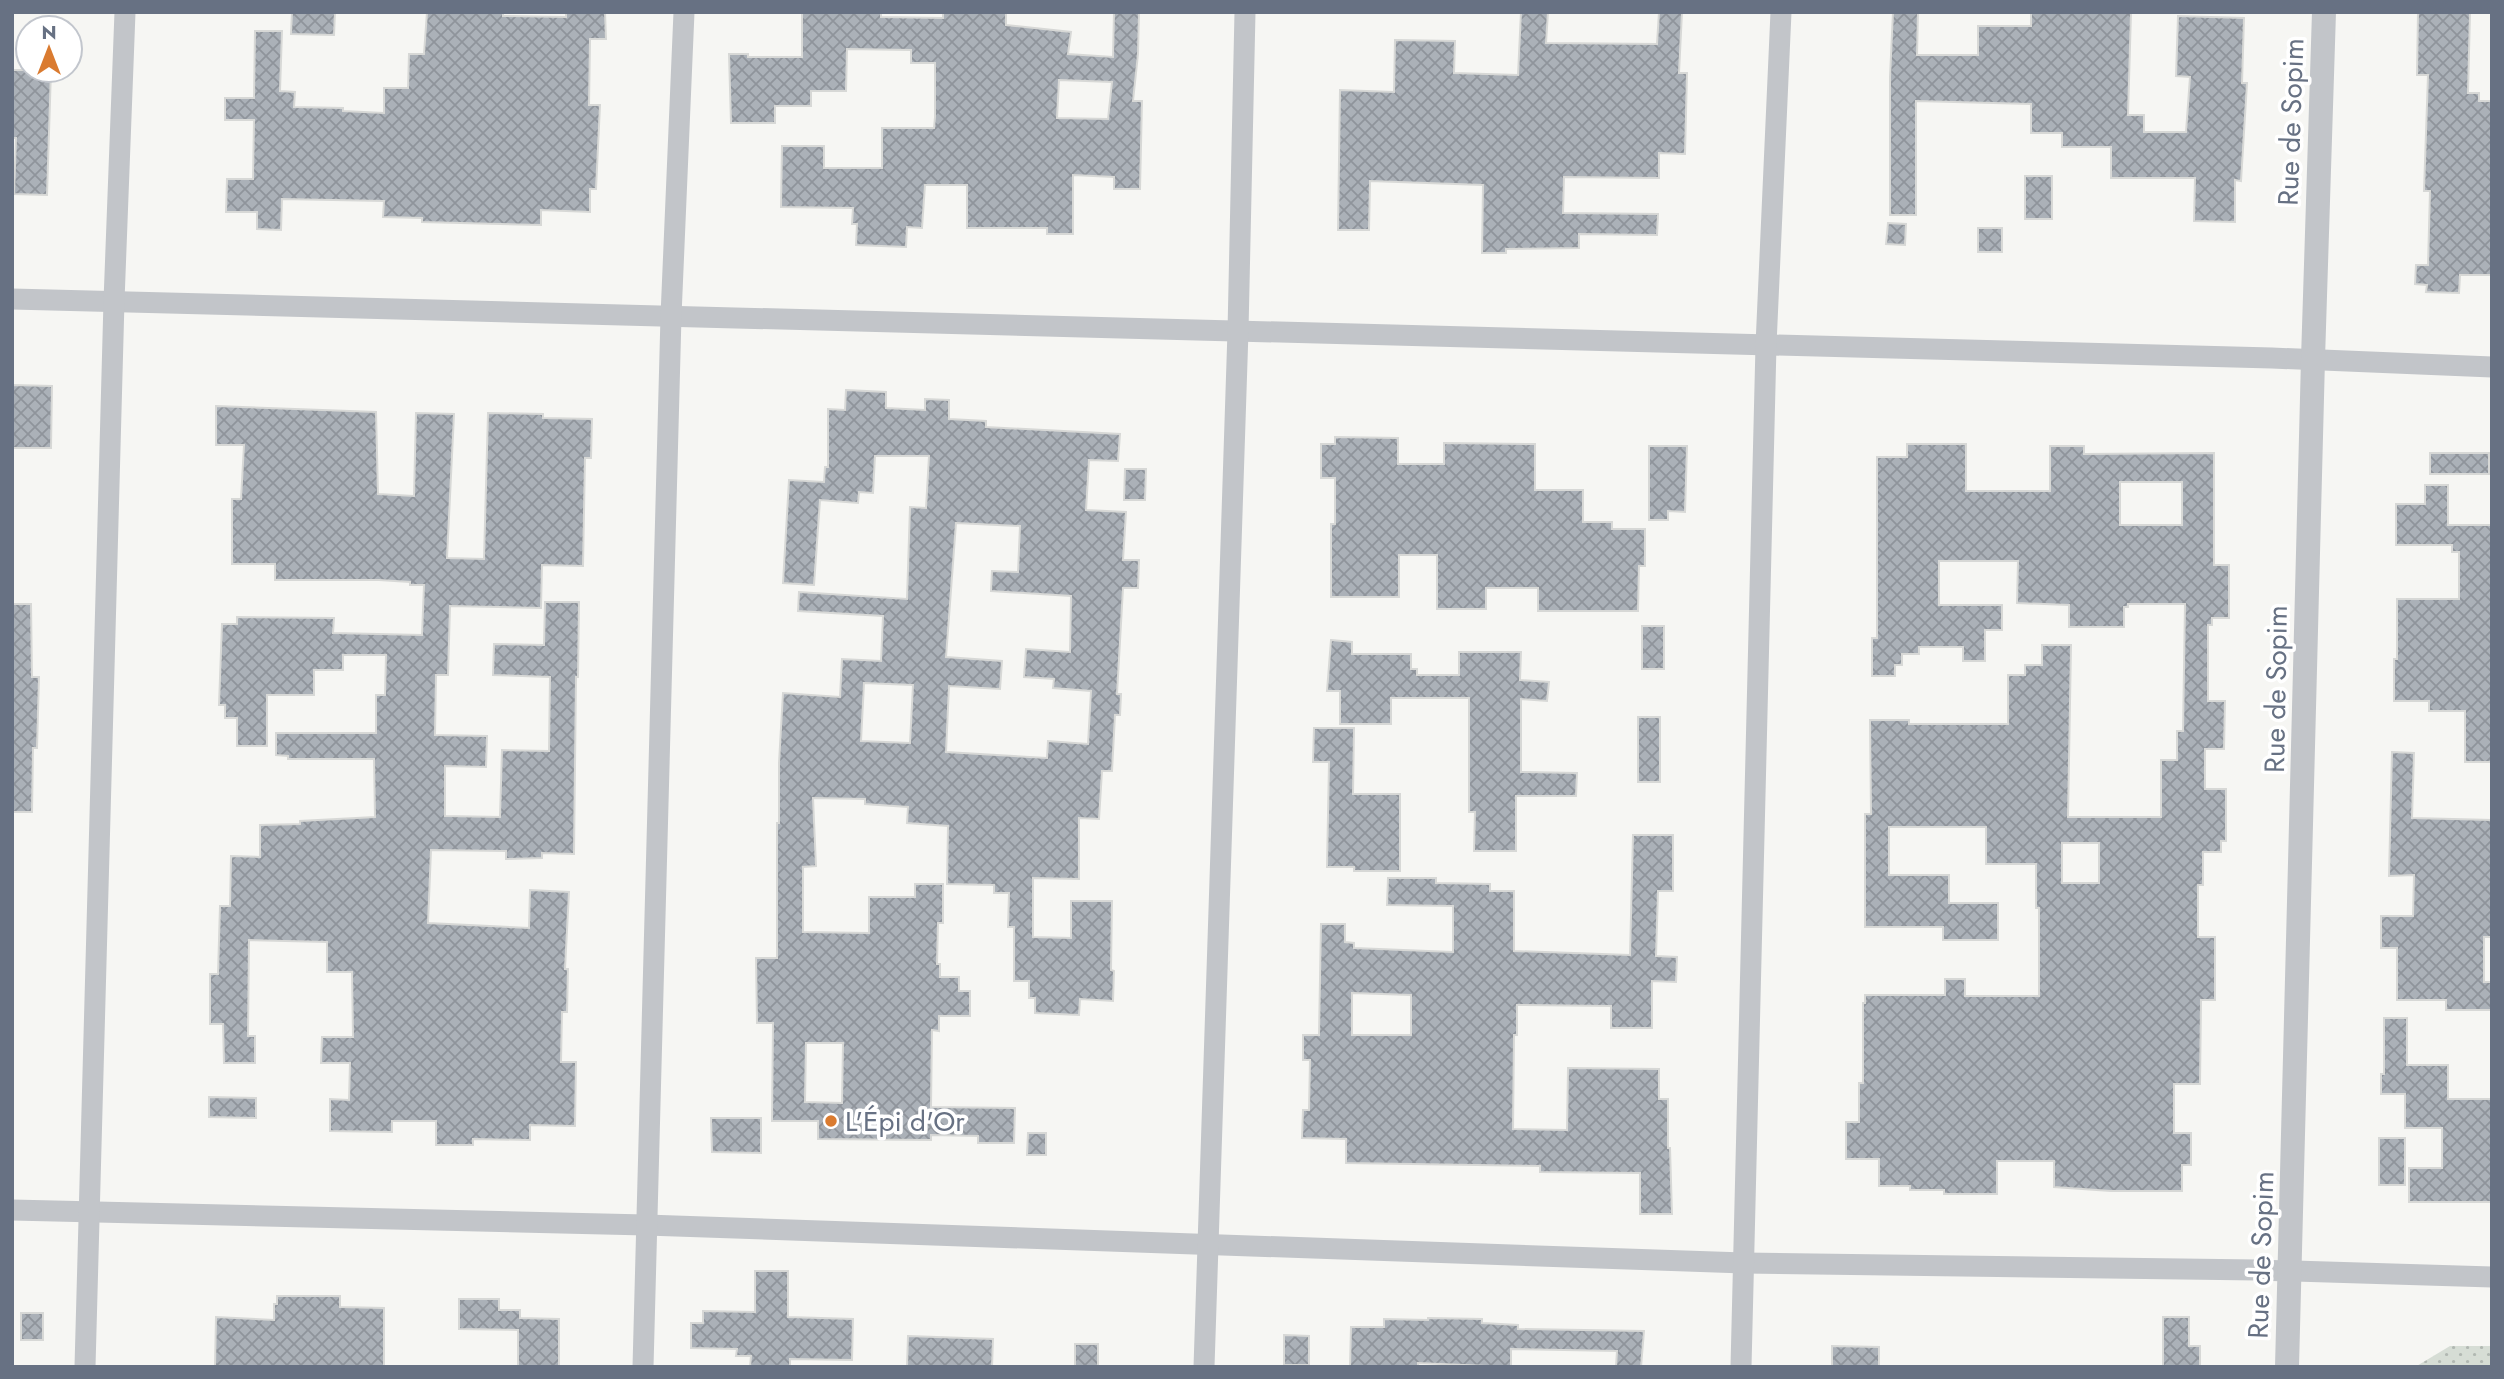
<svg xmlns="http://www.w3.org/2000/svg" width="2504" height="1379" viewBox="0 0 2504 1379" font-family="Jost,sans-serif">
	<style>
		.grass { fill: url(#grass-dots) }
		.building { fill: url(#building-cross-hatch); stroke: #d7d8d6; stroke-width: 2; fill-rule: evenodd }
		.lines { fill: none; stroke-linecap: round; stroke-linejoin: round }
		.minor { stroke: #c2c5c9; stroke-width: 21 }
		.tertiary { stroke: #c2c5c9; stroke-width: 24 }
		.poi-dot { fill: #da7b30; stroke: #fff; stroke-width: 2.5 }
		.labels { text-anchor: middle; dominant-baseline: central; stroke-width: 7; stroke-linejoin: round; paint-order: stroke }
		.street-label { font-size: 28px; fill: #677183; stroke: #fff }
		.poi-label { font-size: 28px; fill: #677183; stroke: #fff; text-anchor: start }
	</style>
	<defs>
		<pattern id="grass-dots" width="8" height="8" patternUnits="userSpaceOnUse" patternTransform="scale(1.75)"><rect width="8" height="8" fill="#d6ddd5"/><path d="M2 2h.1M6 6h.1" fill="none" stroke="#b1b8b2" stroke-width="1.8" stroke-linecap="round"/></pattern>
		<pattern id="building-cross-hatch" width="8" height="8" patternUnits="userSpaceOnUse" patternTransform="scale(1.75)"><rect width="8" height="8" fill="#abb1b8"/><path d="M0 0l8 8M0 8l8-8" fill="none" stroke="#8f949b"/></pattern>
	</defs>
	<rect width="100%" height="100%" fill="#f6f6f3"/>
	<!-- grass -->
	<polygon class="grass" points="2450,1346 2492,1346 2492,1367 2415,1367"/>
	<!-- building -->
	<g class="building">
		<polygon points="292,12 335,12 334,35 291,34"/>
		<polygon points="427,12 503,12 503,16 566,17 566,12 605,12 606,39 590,39 589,105 600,105 596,189 590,189 590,212 541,210 541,225 422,222 422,218 383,217 384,201 282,199 281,230 257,229 257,212 226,212 227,179 253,179 254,120 225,120 225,98 254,98 255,31 282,31 280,91 295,92 294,107 343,108 343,111 384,113 384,88 408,88 409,54 424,54"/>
		<path d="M802,12H881V17L943,18V12H1006V25L1071,32L1068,54L1113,57L1114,12H1139L1138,54L1133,101H1142L1140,189H1114V177L1073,175V234H1047V228H967V185H925L922,228L907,227L906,247L856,245L857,224H852L853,208L781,207L782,146H824V168H882V128H934L935,117V63H911V50L847,49L846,91H811V106H775V123H731L729,54H748V57H802ZM1059,80L1112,82L1108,119L1057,118Z"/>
		<polygon points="1521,12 1548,12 1546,43 1657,44 1659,12 1682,12 1679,73 1687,73 1685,154 1659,153 1659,178 1564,177 1563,213 1658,214 1657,235 1579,234 1579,248 1506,249 1506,253 1482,253 1483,185 1370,181 1369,230 1338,230 1340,90 1394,92 1395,40 1455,41 1454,73 1518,75"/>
		<polygon points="1893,12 1918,12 1917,55 1978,55 1978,26 2031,26 2031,12 2131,12 2128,115 2144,115 2144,132 2186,132 2190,77 2176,76 2178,16 2244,18 2242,83 2247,83 2241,181 2235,180 2235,222 2194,221 2195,178 2111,178 2111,147 2062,147 2062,133 2031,133 2031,104 1916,101 1916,215 1890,215 1890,77"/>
		<polygon points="2418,12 2470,12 2468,93 2479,93 2479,101 2492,101 2492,275 2460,275 2459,293 2426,292 2427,285 2415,284 2416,265 2428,265 2430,191 2424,191 2428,75 2417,75"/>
		<polygon points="12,70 51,70 47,195 14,194 16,138 12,138"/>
		<rect x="2025" y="176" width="27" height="43"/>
		<polygon points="1888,223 1906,224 1905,245 1886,244"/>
		<rect x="1978" y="228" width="24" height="24"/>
		<polygon points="12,385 52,386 51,448 12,448"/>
		<path d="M846,390L886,392V408L925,410V399L949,400V419L986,421V427L1120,434L1118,461L1089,460L1086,510L1126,512L1123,560H1139L1138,588H1123L1117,694H1121L1120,715H1115L1112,771H1102L1099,819L1079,818V879L1033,878V937L1071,938V901H1112L1111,970L1114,971L1113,1001L1080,999L1079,1015L1035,1013V998H1029V981H1014V927H1008L1009,893H994V885L947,884L948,826L907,823L908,807L865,804V799L813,798L816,866L803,867V932L869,933V897H915V884H943V923H938L937,964H940V977H959V991H970V1016H939V1031L932,1030L931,1107L1015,1108L1014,1143H978V1136L931,1135V1140L818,1139V1121H772L773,1023H757L756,958H777V823H779V763L783,693L840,697L842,659L881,661L883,616L798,611L799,592L907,599L910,507L926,508L929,456H875L873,493L859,492L858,503L820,500L814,585L783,583L789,480L824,482L825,467H828V409L845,410ZM956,523L1020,526L1018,572L992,571L991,591L1071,596L1070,652L1026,649L1024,677L1054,679L1053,688L1091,691L1088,744L1048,741L1047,758L946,752L949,686L1000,689L1002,661L946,657ZM864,683L913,685L910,743L861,741ZM806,1043H843L842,1103L805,1102Z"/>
		<polygon points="216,406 376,412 378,494 414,496 416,413 454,414 447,558 484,559 488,413 543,414 543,418 592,419 591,458 585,458 583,566 542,565 541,608 450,606 448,675 436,675 435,735 487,736 486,767 445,766 445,816 500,817 502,750 549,751 550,677 493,675 494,644 544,645 545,602 579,602 578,677 576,677 574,854 542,853 542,858 506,859 506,851 431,850 428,923 529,928 530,890 569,892 565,969 568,969 567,1012 562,1012 561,1062 576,1062 575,1126 530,1125 530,1140 473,1139 473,1145 436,1145 436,1121 392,1121 392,1132 330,1131 330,1099 349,1100 350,1063 321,1063 322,1037 353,1037 352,972 327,972 327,942 249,940 248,1036 255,1036 255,1063 224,1063 223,1024 210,1024 210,974 218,974 220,906 230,906 231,856 260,857 260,825 300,824 300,821 375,817 374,759 288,759 288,756 276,755 276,733 376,733 376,695 385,695 386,655 343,655 343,670 314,670 314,695 267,695 267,746 237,746 237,718 225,718 225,705 219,705 222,624 237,624 237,617 334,618 333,633 422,635 424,585 410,585 410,582 379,580 275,580 275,564 232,564 232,499 241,499 244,445 216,445"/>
		<polygon points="1335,437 1398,438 1398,464 1444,464 1444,443 1535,444 1535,490 1583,490 1583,522 1612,522 1612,529 1645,529 1645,566 1639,566 1638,611 1538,611 1538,588 1486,588 1486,609 1437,609 1437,555 1399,555 1399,597 1331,597 1331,524 1335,524 1335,478 1321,478 1321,444 1335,444"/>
		<path d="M1907,444H1966V491H2050V446H2084V454L2214,453V565H2229V618H2212V625H2208V701H2225L2224,749H2205V789H2226V841H2221V852H2203V885H2198V937H2215V1000H2201L2200,1084H2174V1133H2191V1165H2182V1191H2111L2054,1187V1161H1997V1194H1944V1190H1910V1186H1879V1159H1846V1122H1859V1083H1863V1003H1865V995H1945V979H1965V996H2039V908H2036V864H1986V827H1889V875H1949V903H1998V940H1943V927H1865V814H1871L1870,720H1909V724H2008V675H2025V665H2042V645H2071L2068,817H2161V760H2177V731H2183L2185,604H2128V607H2124V627H2069V605L2017,603L2018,561H1939V605H2002V630H1985V661H1963V647H1919V654H1902V665H1895V676H1872V638H1877V457H1907ZM2120,482H2182V525H2120ZM2062,843H2099V883H2062Z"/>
		<polygon points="1649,446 1687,446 1685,512 1668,511 1668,520 1649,520"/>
		<rect x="2430" y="453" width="59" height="21"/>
		<polygon points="1125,469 1146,469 1145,500 1124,500"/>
		<polygon points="2425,485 2448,485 2448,525 2492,525 2492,762 2465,762 2465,711 2429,711 2429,701 2394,701 2394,659 2397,659 2397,599 2459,599 2459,552 2452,552 2452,545 2396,545 2396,504 2425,504"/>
		<polygon points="12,604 31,604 32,677 39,677 37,748 33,748 32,812 12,812"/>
		<rect x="1642" y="626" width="22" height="43"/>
		<polygon points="1331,640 1352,642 1352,654 1411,654 1411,669 1417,669 1417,675 1459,675 1459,652 1521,652 1520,680 1549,682 1547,701 1521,699 1521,772 1577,773 1576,796 1516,796 1516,851 1474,851 1475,812 1469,812 1469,698 1391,698 1391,724 1340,724 1340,691 1327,691"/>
		<rect x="1638" y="717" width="22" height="65"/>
		<polygon points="1314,728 1354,728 1353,794 1400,794 1400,871 1354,871 1354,867 1327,867 1329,762 1313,762"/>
		<polygon points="2392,752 2414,753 2412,818 2492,820 2492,937 2484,937 2484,982 2492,982 2492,1010 2446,1010 2446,1000 2397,1000 2397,948 2381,948 2381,916 2413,916 2414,875 2389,876"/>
		<path d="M1633,835H1673V891H1658L1656,956L1677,957L1676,982L1652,981V1028H1611V1006L1517,1005V1035H1514L1513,1129L1567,1130L1568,1068L1659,1069V1099H1668V1148H1670L1672,1214H1640V1173L1540,1172V1166L1346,1163V1139L1302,1138L1303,1110H1309L1310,1060H1303V1035H1319L1321,924H1345V942L1354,943V948L1453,952V906L1387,905L1388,878H1436V883L1490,884V891H1514V951L1630,955ZM1352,993L1411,995V1035H1352Z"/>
		<polygon points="2384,1018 2407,1018 2407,1065 2448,1065 2448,1099 2492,1099 2492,1202 2409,1202 2409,1168 2442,1168 2442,1128 2405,1128 2405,1094 2381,1094 2381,1074 2384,1074"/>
		<polygon points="209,1097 256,1098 256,1118 209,1117"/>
		<polygon points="711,1118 761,1118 761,1153 712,1152"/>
		<polygon points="1028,1133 1046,1133 1046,1155 1027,1155"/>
		<rect x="2379" y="1138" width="26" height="47"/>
		<polygon points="755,1271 788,1271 788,1317 853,1319 852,1360 790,1359 790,1367 750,1367 751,1356 736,1356 737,1349 691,1348 691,1323 703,1323 703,1311 755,1312"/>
		<polygon points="277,1296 340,1296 340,1307 384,1308 384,1367 215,1367 216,1317 274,1320 274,1304 277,1304"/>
		<polygon points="459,1299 499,1299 499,1310 520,1310 520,1318 559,1319 559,1367 518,1367 518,1330 459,1329"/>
		<rect x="21" y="1313" width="22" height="27"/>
		<polygon points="2163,1317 2189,1317 2189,1346 2200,1346 2200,1366 2163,1366"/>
		<polygon points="1428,1318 1482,1319 1482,1323 1518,1325 1518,1329 1644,1331 1641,1367 1616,1367 1617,1351 1511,1349 1511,1367 1418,1363 1418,1367 1350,1367 1351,1327 1384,1327 1384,1319 1428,1320"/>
		<polygon points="1284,1335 1309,1336 1309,1365 1284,1365"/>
		<polygon points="908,1336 993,1339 992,1367 907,1367"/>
		<rect x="1075" y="1344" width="23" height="23"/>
		<polygon points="1832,1346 1879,1347 1879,1367 1832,1367"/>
	</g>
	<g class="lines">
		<!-- minor -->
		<g class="minor">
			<polyline points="12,299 2272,358 2492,367"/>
			<polyline points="12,1210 646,1225 1744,1263 2257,1270 2492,1277"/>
			<polyline points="85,1367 114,301 125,12"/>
			<polyline points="643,1367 671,316 684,12"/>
			<polyline points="1204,1367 1238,331 1245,12"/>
			<polyline points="1741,1367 1766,345 1781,12"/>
		</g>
		<!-- tertiary -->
		<polyline class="tertiary" points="2287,1367 2313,359 2324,12"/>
	</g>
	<!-- markers -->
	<circle class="poi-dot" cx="831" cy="1121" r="7"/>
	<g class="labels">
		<!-- street labels -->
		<g class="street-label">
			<text transform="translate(2291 122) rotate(-88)">Rue de Sopim</text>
			<text transform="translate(2276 689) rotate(-89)">Rue de Sopim</text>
			<text transform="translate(2261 1255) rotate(-88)">Rue de Sopim</text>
		</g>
		<!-- poi labels -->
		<g class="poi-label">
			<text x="845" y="1121">L'Épi d'Or</text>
		</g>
	</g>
	<!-- border -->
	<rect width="2504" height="1379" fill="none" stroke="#677183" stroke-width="28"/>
	<!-- north arrow -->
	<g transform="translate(49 49)"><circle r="33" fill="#ffffff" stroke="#c2c6cd" stroke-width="2"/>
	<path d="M0-5L12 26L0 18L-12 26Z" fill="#da7b30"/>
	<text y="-10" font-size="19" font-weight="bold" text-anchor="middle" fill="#677183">N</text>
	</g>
</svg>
